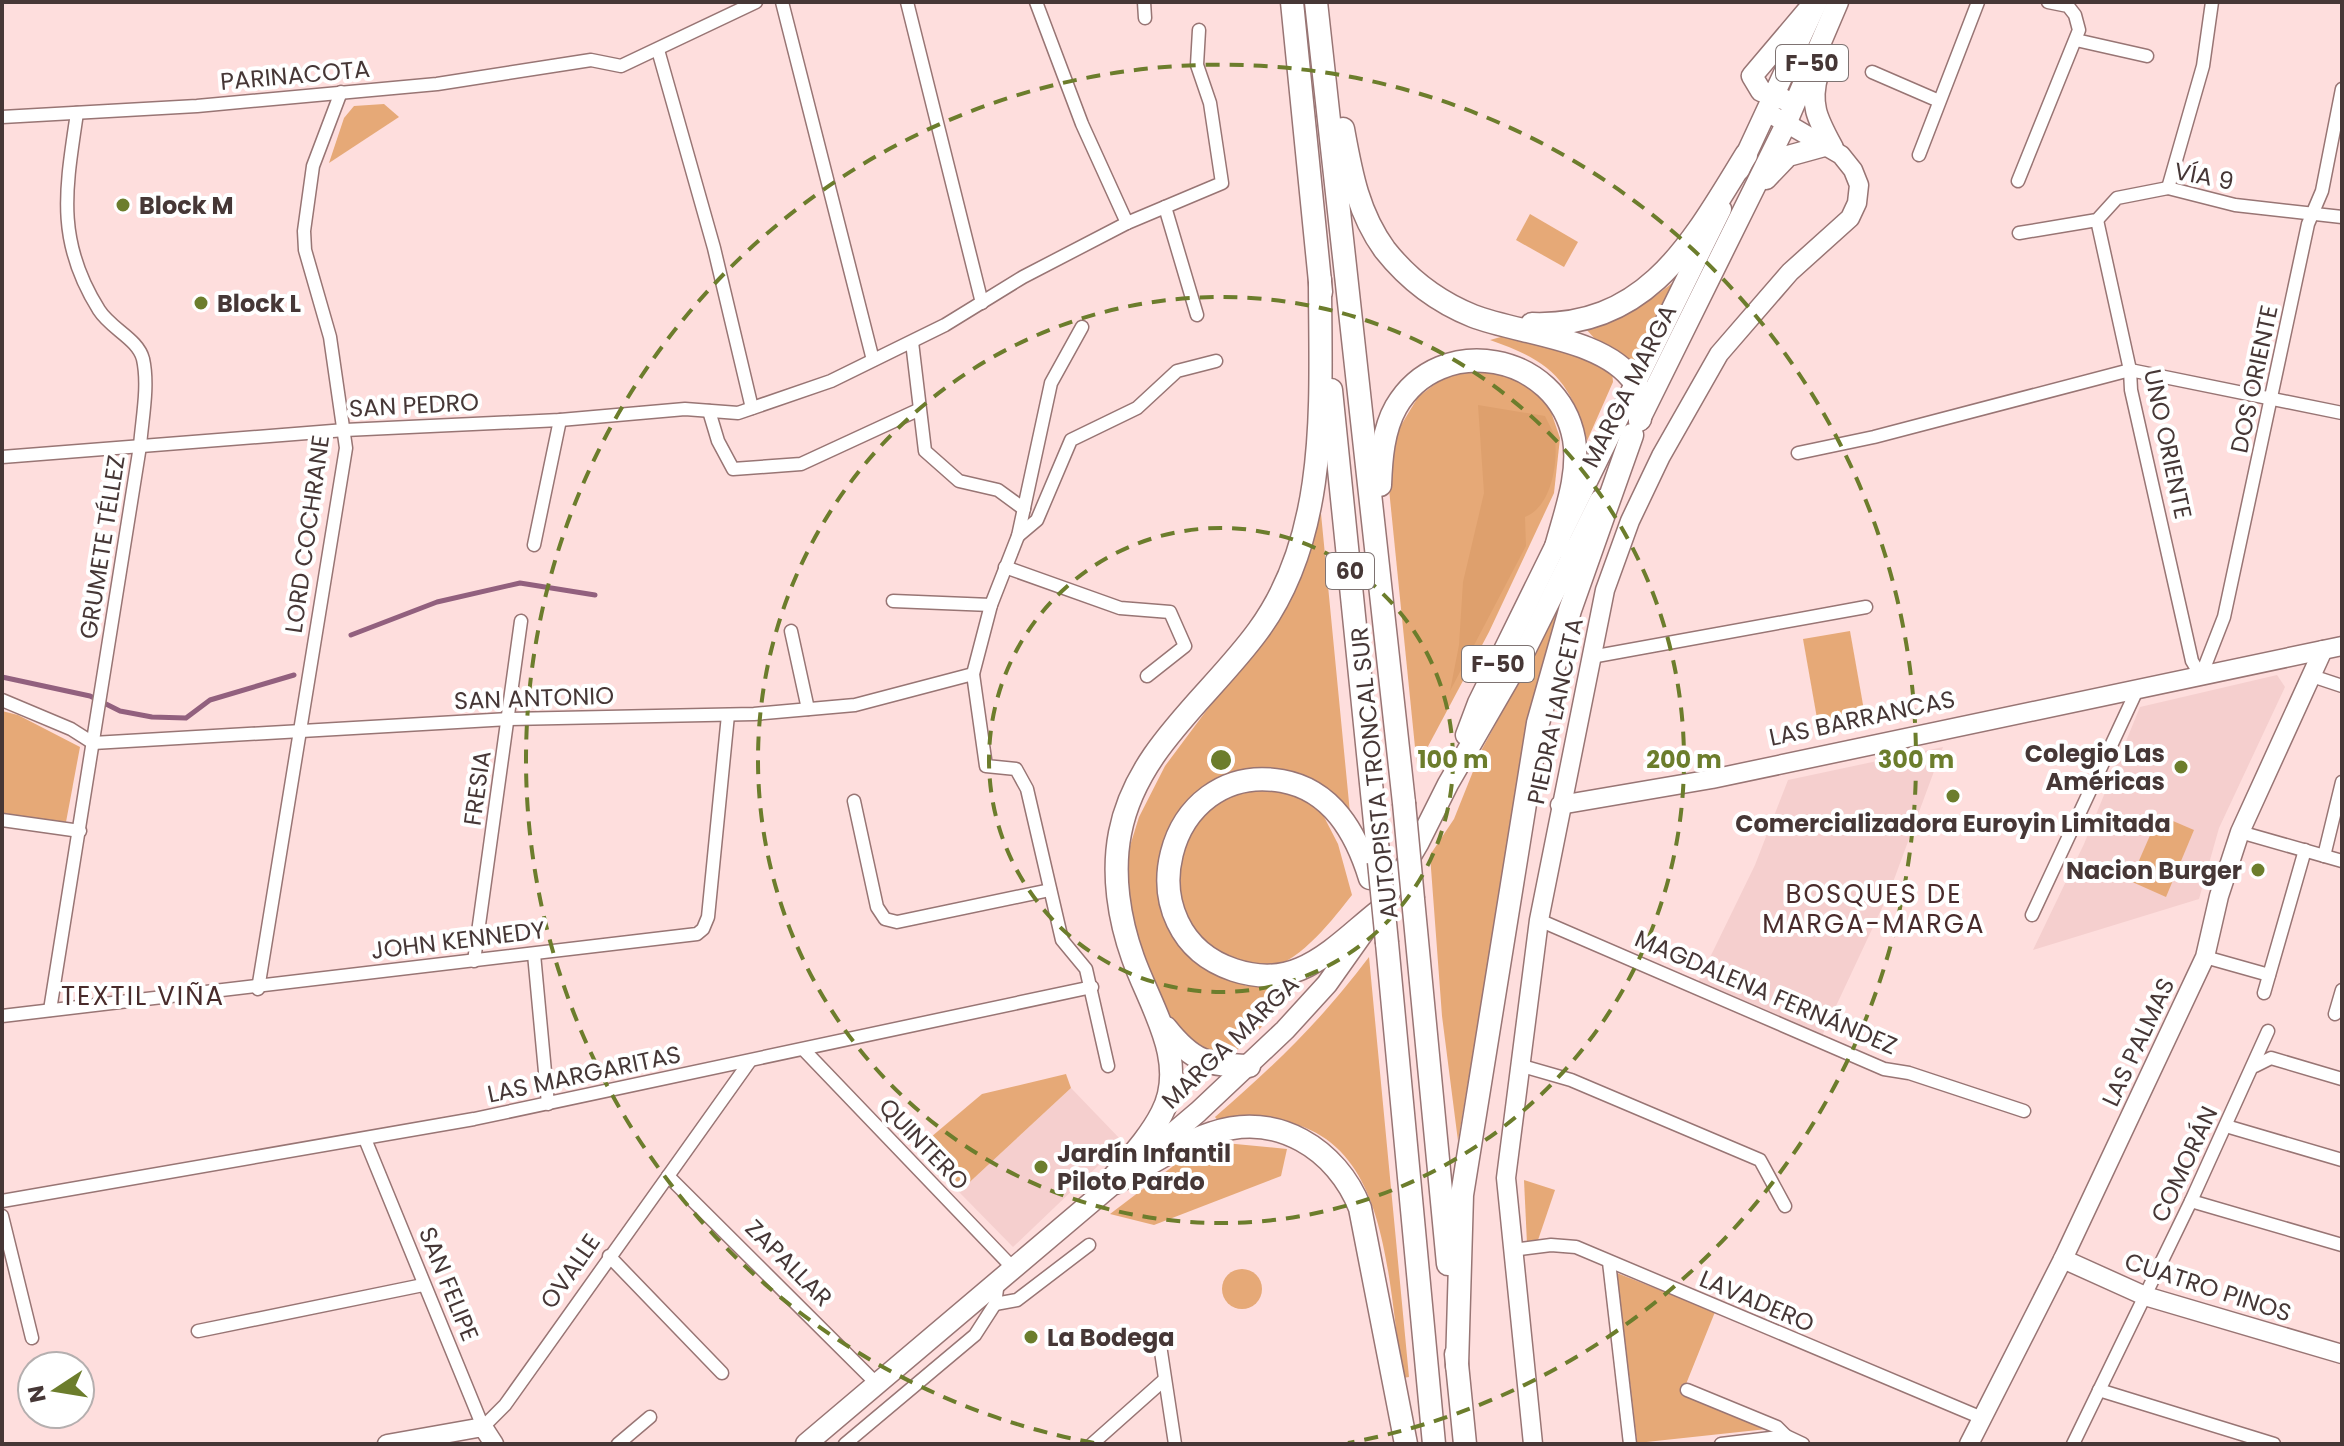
<svg xmlns="http://www.w3.org/2000/svg" width="2344" height="1446" viewBox="0 0 2344 1446" font-family="Poppins,sans-serif">
	<style>
		.built { fill: #f5cfce }
		.green { fill: #e6a977 }
		.forest { fill: #dea06d }
		.lines { fill: none; stroke-linecap: round; stroke-linejoin: round }
		.stream { stroke: #92607e; stroke-width: 5 }
		.street-casing { stroke: #987574; stroke-width: 15 }
		.secondary-casing { stroke: #987574; stroke-width: 21 }
		.primary-casing { stroke: #987574; stroke-width: 23 }
		.highway-casing { stroke: #987574; stroke-width: 25 }
		.street { stroke: #fff; stroke-width: 12 }
		.secondary { stroke: #fff; stroke-width: 18 }
		.primary { stroke: #fff; stroke-width: 20 }
		.highway { stroke: #fff; stroke-width: 22 }
		.highway-bridge-casing { stroke: #987574; stroke-width: 25; stroke-linecap: butt }
		.highway-bridge { stroke: #fff; stroke-width: 22 }
		.ring { fill: none; stroke: #6c7d2c; stroke-width: 4; stroke-dasharray: 14 10 }
		.poi-dot { fill: #6c7d2c; stroke: #fff; stroke-width: 3 }
		.labels { text-anchor: middle; dominant-baseline: central; stroke-width: 8; stroke-linejoin: round; paint-order: stroke }
		.shield { fill: #fff; stroke: #7e7372; stroke-width: 2 }
		.shield-label { font-size: 22px; font-weight: bold; fill: #463736 }
		.street-label { font-size: 24px; fill: #463736; stroke: #fff }
		.poi-label { font-size: 24px; font-weight: bold; fill: #463736; stroke: #fff; text-anchor: start }
		.neighbourhood-label { font-size: 26px; letter-spacing: 2px; fill: #492b2b; stroke: #fff }
		.centre { fill: #6c7d2c; stroke: #fff; stroke-width: 4 }
		.ring-label { font-size: 24px; text-anchor: middle; font-weight: bold; fill: #6c7d2c; stroke: #fff; stroke-width: 8; stroke-linejoin: round; paint-order: stroke }
	</style>
	<rect width="100%" height="100%" fill="#fededd"/>
	<!-- built -->
	<g class="built">
		<polygon points="2277,675 2285,687 2219,828 2199,899 2033,950 2084,844 2140,707"/>
		<polygon points="1943,747 1889,893 1821,1038 1697,984 1755,865 1788,780"/>
		<polygon points="1071,1088 1123,1142 1013,1247 959,1192"/>
	</g>
	<!-- green -->
	<g class="green">
		<polygon points="384,104 399,117 329,163 344,118 354,106"/>
		<polygon points="1530,214 1578,242 1564,267 1516,240"/>
		<path d="M1677,279L1635,363L1595,339L1586,329C1622,317 1648,304 1677,279Z"/>
		<path d="M1515,333L1557,345L1612,371L1613,382L1587,441C1570,379 1550,361 1490,340Z"/>
		<polygon points="1489,369 1524,380 1549,406 1560,438 1554,493 1489,632 1417,767 1389,489 1397,432 1418,397 1451,372"/>
		<polygon points="1319,493 1350,813 1335,796 1295,773 1247,771 1172,826 1165,841 1159,888 1192,957 1218,975 1247,986 1294,985 1291,997 1240,1049 1216,1051 1199,1048 1169,1016 1142,955 1128,895 1126,859 1139,817 1165,766 1262,636"/>
		<polygon points="1562,602 1501,888 1458,1141 1442,1016 1430,855 1454,819 1482,749"/>
		<polygon points="1850,631 1865,716 1818,724 1803,639"/>
		<polygon points="2,711 18,715 80,747 66,822 2,813"/>
		<path d="M1280,786L1320,809L1338,844L1352,895C1333,919 1294,971 1260,968C1241,967 1217,954 1199,948L1180,913V841L1204,808L1240,787Z"/>
		<polygon points="2159,815 2194,830 2166,897 2130,881"/>
		<path d="M1369,957L1409,1377L1403,1378C1383,1256 1391,1096 1218,1121L1215,1117C1276,1064 1320,1022 1369,957Z"/>
		<polygon points="1066,1074 1071,1088 959,1192 918,1148 982,1094"/>
		<polygon points="1225,1143 1287,1149 1281,1176 1154,1225 1110,1214 1189,1154"/>
		<polygon points="1524,1180 1555,1190 1537,1243 1527,1244"/>
		<circle cx="1242" cy="1289" r="20"/>
		<polygon points="1617,1273 1715,1312 1682,1394 1767,1429 1637,1443"/>
	</g>
	<!-- forest -->
	<path class="forest" d="M1478,405L1545,416C1548,423 1554,432 1555,439C1558,465 1551,507 1525,517L1526,546L1450,691L1459,645L1463,582L1484,493Z"/>
	<g class="lines">
		<!-- stream -->
		<g class="stream">
			<polyline points="351,635 437,602 520,583 595,595"/>
			<polyline points="2,677 90,696 120,711 152,717 186,718 210,700 294,675"/>
		</g>
		<defs>
			<g id="street">
				<polyline points="782,2 873,360"/>
				<polyline points="907,2 982,303"/>
				<polyline points="1036,2 1082,124 1127,223"/>
				<polyline points="1144,2 1145,18"/>
				<polyline points="2076,40 2147,56"/>
				<polyline points="658,50 714,248 752,408"/>
				<polyline points="1872,72 1939,101"/>
				<polyline points="2,117 197,106 437,84 591,60 621,66 756,2"/>
				<polyline points="1919,155 1978,2"/>
				<polyline points="2018,181 2079,30 2075,15 2068,6 2048,2"/>
				<polyline points="2168,188 2203,66 2212,2"/>
				<polyline points="1165,207 1197,315"/>
				<polyline points="2097,220 2130,370 2131,390 2192,661 2201,676"/>
				<polyline points="2019,233 2097,220 2117,198 2168,188 2235,205 2342,217"/>
				<polyline points="1082,327 1051,383 1018,536 991,605 973,674 986,766 1016,769 1027,789 1062,940 1086,969 1108,1066"/>
				<polyline points="912,342 925,451 959,481 998,490 1024,509"/>
				<polyline points="709,411 718,441 733,469 801,464 918,410"/>
				<polyline points="1798,453 1874,437 2130,370 2342,413"/>
				<polyline points="2,457 345,430 560,420 685,409 738,413 831,381 945,325 1023,277 1127,223 1222,183 1210,103 1197,65 1199,30"/>
				<polyline points="1018,536 1037,520 1071,440 1137,408 1177,371 1216,361"/>
				<polyline points="534,545 560,420"/>
				<polyline points="1005,567 1120,608 1170,612 1185,646 1147,676"/>
				<polyline points="893,601 991,605"/>
				<polyline points="791,631 808,709"/>
				<polyline points="1591,657 1866,607"/>
				<polyline points="2201,676 2224,617 2308,224 2322,191 2342,89"/>
				<polyline points="2312,676 2342,686"/>
				<polyline points="2,700 71,729 93,743 509,719 754,714 855,705 973,674"/>
				<polyline points="854,801 877,907 885,919 897,922 1050,890"/>
				<polyline points="2,820 80,831"/>
				<polyline points="2240,832 2342,861"/>
				<polyline points="2324,856 2342,782"/>
				<polyline points="2032,915 2137,690"/>
				<polyline points="1539,920 1884,1069 1909,1073 2024,1111"/>
				<polyline points="534,954 548,1104"/>
				<polyline points="2205,957 2269,975"/>
				<polyline points="474,961 521,621"/>
				<polyline points="258,989 346,448 330,337 305,250 304,231 313,166 341,92"/>
				<polyline points="2264,993 2305,850"/>
				<path d="M50,1010L140,446C142,419 149,386 143,359C138,339 111,329 99,310C55,240 66,188 77,113"/>
				<polyline points="2335,1014 2342,990"/>
				<polyline points="2,1016 697,934 703,929 708,917 728,715"/>
				<polyline points="804,1050 1013,1268"/>
				<polyline points="1522,1066 1571,1080 1760,1160 1785,1206"/>
				<polyline points="2255,1066 2271,1058 2342,1079"/>
				<polyline points="2226,1126 2342,1160"/>
				<polyline points="365,1139 483,1427 505,1405 750,1061"/>
				<polyline points="668,1176 877,1384"/>
				<polyline points="2,1201 474,1119 1092,987"/>
				<polyline points="2191,1201 2342,1245"/>
				<polyline points="2,1216 32,1338"/>
				<polyline points="1512,1250 1551,1245 1576,1247 1982,1418"/>
				<polyline points="609,1256 722,1373"/>
				<polyline points="1609,1262 1630,1444"/>
				<polyline points="995,1304 1017,1300 1089,1245"/>
				<polyline points="198,1331 423,1285"/>
				<polyline points="1160,1345 1175,1444"/>
				<polyline points="1687,1390 1777,1427 1786,1436"/>
				<polyline points="2099,1390 2274,1444"/>
				<polyline points="618,1444 650,1417"/>
				<polyline points="845,1444 975,1335 995,1304 998,1282"/>
				<polyline points="1092,1444 1164,1380"/>
				<polyline points="1721,1444 1786,1436 1803,1444"/>
				<polyline points="2073,1444 2191,1201 2268,1031"/>
			</g>
			<g id="secondary">
				<polyline points="1560,805 1712,779 2342,646"/>
				<polyline points="2063,1259 2145,1296 2342,1354"/>
				<polyline points="387,1444 483,1427 494,1444"/>
				<polyline points="1533,1444 1506,1178 1539,920 1605,590 1630,521 1661,456 1719,354 1790,272 1850,218 1857,203 1859,185 1853,170 1841,155 1767,112"/>
				<polyline points="1969,1444 2063,1259 2205,957 2219,896 2240,832 2323,650"/>
			</g>
			<g id="primary">
				<path d="M1818,74C1809,105 1818,120 1833,148"/>
				<polyline points="1783,99 1761,91 1752,76 1807,11"/>
				<polyline points="1739,170 1817,2"/>
				<polyline points="1766,179 1788,156 1828,145"/>
				<polyline points="1639,421 1786,124 1838,2"/>
				<polyline points="1466,735 1478,703 1721,209"/>
				<polyline points="806,1444 1198,1112 1285,1030 1327,984 1378,912 1418,844 1448,784 1526,649 1600,500"/>
			</g>
			<g id="highway">
				<polyline points="1292,2 1321,292"/>
				<polyline points="1316,2 1404,803"/>
				<path d="M1343,129C1351,173 1358,213 1385,250C1408,279 1438,302 1473,316C1519,334 1606,338 1635,383C1641,392 1639,408 1640,419"/>
				<path d="M1532,324C1648,328 1693,241 1746,155"/>
				<polyline points="1331,390 1379,862"/>
				<path d="M1380,485C1381,459 1383,430 1396,407C1440,331 1558,353 1574,439C1580,475 1565,513 1556,547"/>
				<path d="M1370,878C1356,833 1332,790 1282,781C1164,760 1122,933 1234,970C1255,977 1279,978 1300,969C1329,957 1354,931 1378,912"/>
				<polyline points="1413,899 1448,1264"/>
				<polyline points="1387,943 1434,1444"/>
				<path d="M1166,1028C1193,1062 1207,1065 1249,1066"/>
				<path d="M1115,1183C1147,1166 1179,1144 1213,1133C1276,1111 1337,1149 1360,1208L1406,1444"/>
				<path d="M1103,1190C1123,1165 1148,1141 1162,1113C1189,1062 1150,1006 1133,958C1119,919 1112,874 1120,833C1136,749 1210,697 1258,631C1331,532 1320,396 1320,280"/>
				<polyline points="1456,1354 1465,1444"/>
				<polyline points="1457,1366 1462,1195 1538,723 1570,610 1632,435"/>
			</g>
		</defs>
		<!-- street casing -->
		<use href="#street" class="street-casing"/>
		<!-- secondary casing -->
		<use href="#secondary" class="secondary-casing"/>
		<!-- primary casing -->
		<use href="#primary" class="primary-casing"/>
		<!-- highway casing -->
		<use href="#highway" class="highway-casing"/>
		<!-- street -->
		<use href="#street" class="street"/>
		<!-- secondary -->
		<use href="#secondary" class="secondary"/>
		<!-- primary -->
		<use href="#primary" class="primary"/>
		<!-- highway -->
		<use href="#highway" class="highway"/>
		<defs>
			<g id="highway-bridge">
				<polyline points="1404,803 1413,899"/>
				<polyline points="1379,862 1387,943"/>
			</g>
		</defs>
		<!-- highway-bridge casing -->
		<use href="#highway-bridge" class="highway-bridge-casing"/>
		<!-- highway-bridge -->
		<use href="#highway-bridge" class="highway-bridge"/>
	</g>
	<!-- distance rings -->
	<g class="ring">
		<circle cx="1221" cy="760" r="232"/>
		<circle cx="1221" cy="760" r="463"/>
		<path d="M1094 1443A695 695 0 1 1 1348 1443"/>
	</g>
	<!-- markers -->
	<g class="poi-dot">
		<circle cx="123" cy="205" r="8"/>
		<circle cx="201" cy="303" r="8"/>
		<circle cx="2181" cy="767" r="8"/>
		<circle cx="1953" cy="796" r="8"/>
		<circle cx="2258" cy="870" r="8"/>
		<circle cx="1041" cy="1167" r="8"/>
		<circle cx="1031" cy="1337" r="8"/>
	</g>
	<g class="labels">
		<!-- shield labels -->
		<g class="shield">
			<rect x="1776" y="45" width="72" height="36" rx="6"/>
			<rect x="1326" y="553" width="48" height="36" rx="6"/>
			<rect x="1462" y="646" width="72" height="36" rx="6"/>
		</g>
		<g class="shield-label">
			<text x="1812" y="63">F-50</text>
			<text x="1350" y="571">60</text>
			<text x="1498" y="664">F-50</text>
		</g>
		<!-- street labels -->
		<g class="street-label">
			<text transform="translate(295 75) rotate(-5)">PARINACOTA</text>
			<text transform="translate(2204 176) rotate(11)">VÍA 9</text>
			<text transform="translate(2254 379) rotate(-78)">DOS ORIENTE</text>
			<text transform="translate(1629 386) rotate(-63)">MARGA MARGA</text>
			<text transform="translate(414 405) rotate(-3)">SAN PEDRO</text>
			<text transform="translate(2168 444) rotate(78)">UNO ORIENTE</text>
			<text transform="translate(307 534) rotate(-82)">LORD COCHRANE</text>
			<text transform="translate(102 547) rotate(-81)">GRUMETE TÉLLEZ</text>
			<text transform="translate(534 698) rotate(-2)">SAN ANTONIO</text>
			<text transform="translate(1555 711) rotate(-78)">PIEDRA LANCETA</text>
			<text transform="translate(1862 718) rotate(-12)">LAS BARRANCAS</text>
			<text transform="translate(1374 773) rotate(-96)">AUTOPISTA TRONCAL SUR</text>
			<text transform="translate(477 788) rotate(-82)">FRESIA</text>
			<text transform="translate(458 940) rotate(-7)">JOHN KENNEDY</text>
			<text transform="translate(1766 992) rotate(23)">MAGDALENA FERNÁNDEZ</text>
			<text transform="translate(1230 1042) rotate(-44)">MARGA MARGA</text>
			<text transform="translate(2138 1042) rotate(-65)">LAS PALMAS</text>
			<text transform="translate(584 1074) rotate(-12)">LAS MARGARITAS</text>
			<text transform="translate(924 1144) rotate(46)">QUINTERO</text>
			<text transform="translate(2184 1164) rotate(-65)">COMORÁN</text>
			<text transform="translate(789 1263) rotate(45)">ZAPALLAR</text>
			<text transform="translate(570 1271) rotate(-55)">OVALLE</text>
			<text transform="translate(449 1284) rotate(68)">SAN FELIPE</text>
			<text transform="translate(2208 1287) rotate(18)">CUATRO PINOS</text>
			<text transform="translate(1757 1301) rotate(23)">LAVADERO</text>
		</g>
		<!-- poi labels -->
		<g class="poi-label">
			<text x="139" y="205">Block M</text>
			<text x="217" y="303">Block L</text>
			<text x="2165" y="753" text-anchor="end">Colegio Las<tspan x="2165" dy="28">Américas</tspan></text>
			<text x="1953" y="823" text-anchor="middle">Comercializadora Euroyin Limitada</text>
			<text x="2242" y="870" text-anchor="end">Nacion Burger</text>
			<text x="1057" y="1153">Jardín Infantil<tspan x="1057" dy="28">Piloto Pardo</tspan></text>
			<text x="1047" y="1337">La Bodega</text>
		</g>
		<!-- neighbourhood labels -->
		<g class="neighbourhood-label">
			<text x="1874" y="894">BOSQUES DE<tspan x="1874" dy="30">MARGA-MARGA</tspan></text>
			<text x="143" y="996">TEXTIL VIÑA</text>
		</g>
	</g>
	<circle cx="1221" cy="760" r="12" class="centre"/>
	<g class="ring-label">
		<text x="1453" y="768">100 m</text>
		<text x="1684" y="768">200 m</text>
		<text x="1916" y="768">300 m</text>
	</g>
	<!-- border -->
	<rect width="2344" height="1446" fill="none" stroke="#463736" stroke-width="8"/>
	<!-- north arrow -->
	<g transform="translate(56 1390) rotate(258)"><circle r="38" fill="#ffffff" stroke="#b5afaf" stroke-width="2"/>
	<path d="M0-6L14 30L0 20L-14 30Z" fill="#6c7d2c"/>
	<text y="-12" font-size="22" font-weight="bold" text-anchor="middle" fill="#463736">N</text>
	</g>
</svg>
